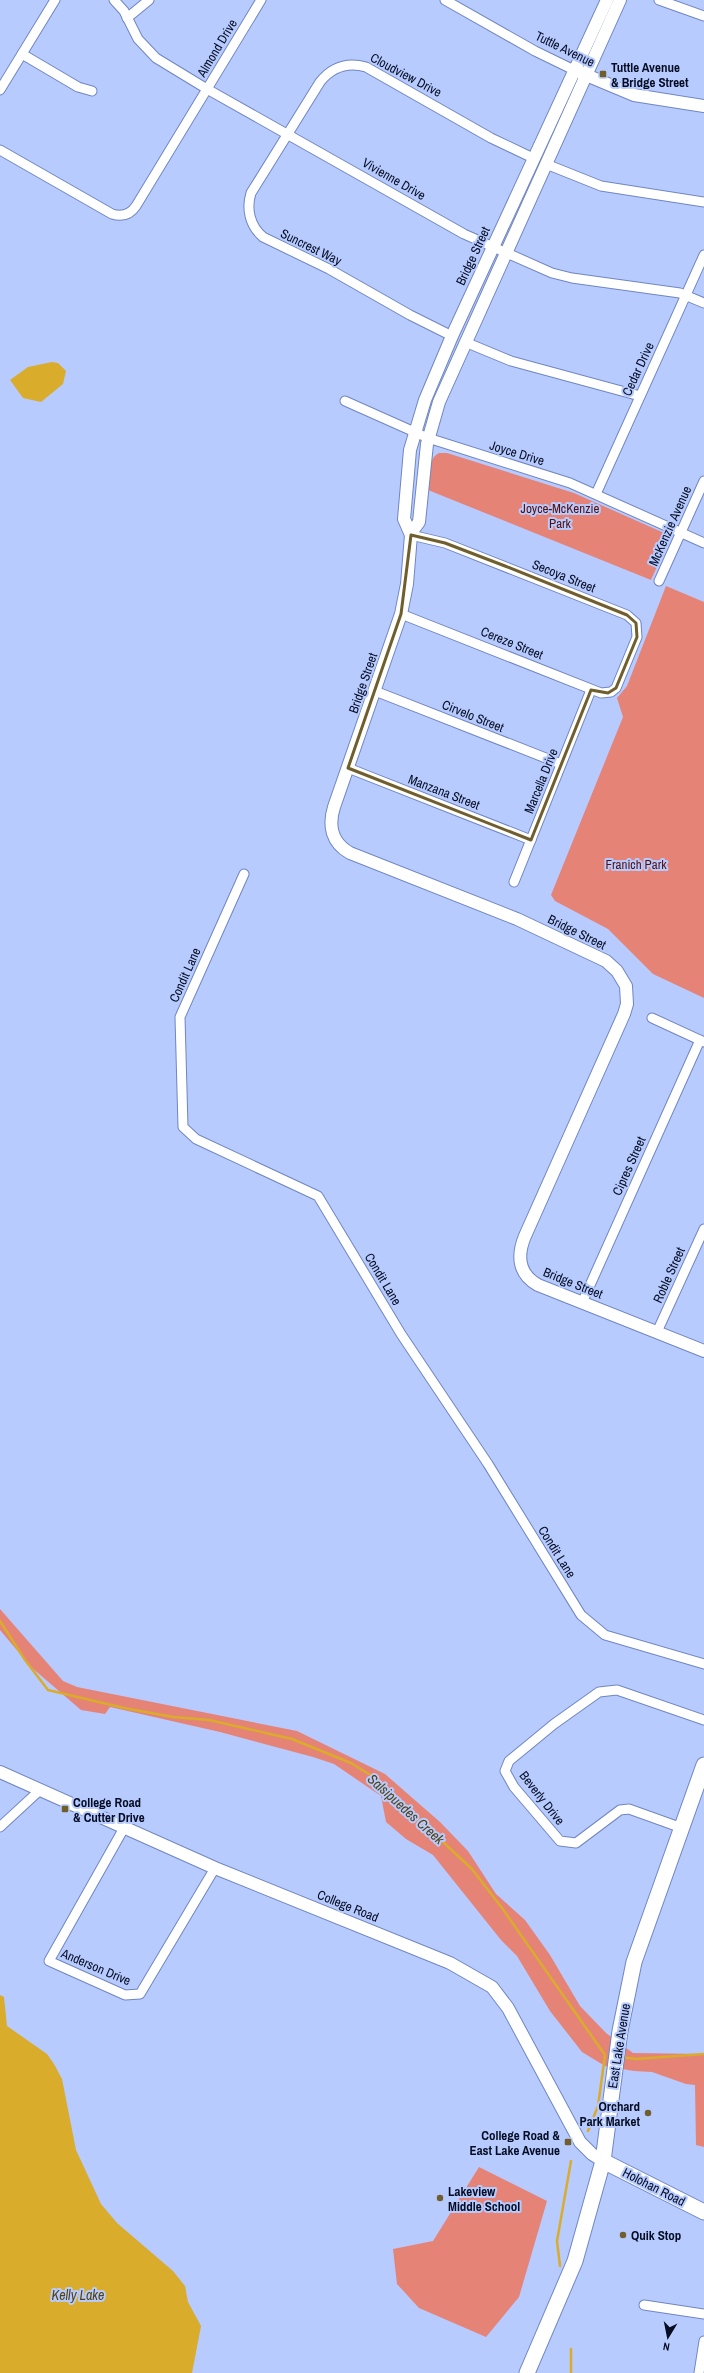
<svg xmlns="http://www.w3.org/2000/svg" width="704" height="2373" viewBox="0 0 704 2373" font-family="'Archivo Narrow',sans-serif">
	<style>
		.green { fill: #e68377 }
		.water { fill: #d9ac2c }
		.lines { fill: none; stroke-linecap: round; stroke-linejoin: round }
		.stream { stroke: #d9ac2c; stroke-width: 2.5 }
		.minor-casing { stroke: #7086c2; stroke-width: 11 }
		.tertiary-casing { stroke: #7086c2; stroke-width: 14 }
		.primary-casing { stroke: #7086c2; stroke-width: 17 }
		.minor { stroke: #fff; stroke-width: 9 }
		.tertiary { stroke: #fff; stroke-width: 12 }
		.primary { stroke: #fff; stroke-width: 15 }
		.marked { fill: none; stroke: #715e2d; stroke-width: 3; stroke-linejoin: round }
		.poi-dot { fill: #715e2d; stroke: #b7cbff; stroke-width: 1.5 }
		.labels { text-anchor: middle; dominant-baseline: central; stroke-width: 4; stroke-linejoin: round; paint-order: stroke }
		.street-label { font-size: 13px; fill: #060d23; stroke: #b7cbff }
		.poi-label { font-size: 13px; font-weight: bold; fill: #060d23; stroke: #b7cbff; text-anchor: start }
		.park-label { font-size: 13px; fill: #560e0b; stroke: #b7cbff }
		.water-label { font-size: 14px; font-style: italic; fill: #53410f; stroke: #b7cbff }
	</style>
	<rect width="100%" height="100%" fill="#b7cbff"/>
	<!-- green -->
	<g class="green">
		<path d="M439,453H447L574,493L662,532L667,537L668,542L651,580L428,490C429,478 427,459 439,453Z"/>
		<polygon points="666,586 704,602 704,998 653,974 608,929 555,901 551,895 623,717 617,698 627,686"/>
		<polygon points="0,1609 63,1681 77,1687 297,1731 385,1774 440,1822 468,1851 496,1894 525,1920 550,1955 580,2006 606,2033 633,2053 704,2054 704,2147 696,2145 695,2085 686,2084 652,2072 634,2071 605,2066 582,2052 550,2011 517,1956 501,1940 433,1855 406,1839 386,1822 381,1796 334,1764 313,1757 220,1732 110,1707 105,1714 81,1710 31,1667 0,1630"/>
		<polygon points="479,2167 547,2201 519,2297 486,2337 419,2308 397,2284 393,2249 433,2241"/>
	</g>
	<!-- water -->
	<g class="water">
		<polygon points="52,362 58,363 66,371 63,384 41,402 23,398 10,380 28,367"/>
		<polygon points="0,1995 4,1997 7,2026 47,2054 54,2064 62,2079 76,2150 101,2204 117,2223 173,2271 185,2286 188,2302 201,2326 192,2373 0,2373"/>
	</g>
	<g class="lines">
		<!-- stream -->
		<g class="stream">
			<polyline points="0,1621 25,1660 48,1690 124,1708 173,1717 209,1720 292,1739 351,1763 372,1776 472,1869 502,1908 605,2055 598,2106 588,2131"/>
			<polyline points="621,2057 636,2059 704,2054"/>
			<polyline points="560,2266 557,2241 571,2161"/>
			<polyline points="571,2349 571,2373"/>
		</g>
		<defs>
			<g id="minor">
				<polyline points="114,0 124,11 138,39 156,58 207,89 464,234 552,273 572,278 680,293 704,303"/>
				<polyline points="445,0 535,51 574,70"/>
				<polyline points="659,0 704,16"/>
				<polyline points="127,18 149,0"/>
				<polyline points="22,54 78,87 92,91"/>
				<polyline points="0,90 55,0"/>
				<path d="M0,150L112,214C122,217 130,215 136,206L261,0"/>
				<polyline points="546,164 601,186 704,202"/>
				<path d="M452,336L410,315L329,269L263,237C250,226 246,209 251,193L320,82C332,67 348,62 366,67L491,138L533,158"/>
				<polyline points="465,342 511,361 640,396"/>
				<polyline points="345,401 428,438 570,483 704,543"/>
				<polyline points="596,494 704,255"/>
				<polyline points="659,581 704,481"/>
				<polyline points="401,614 601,693 611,692 616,688 637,637 636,623 627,615 445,543 411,535"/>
				<polyline points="375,691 561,764"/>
				<polyline points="348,768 531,840"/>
				<polyline points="244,874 180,1017 183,1127 196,1139 318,1196 401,1334 488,1464 581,1615 605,1635 704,1664"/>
				<polyline points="514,882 591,690"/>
				<polyline points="652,1018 704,1042"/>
				<polyline points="582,1303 700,1040"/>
				<polyline points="657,1332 704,1229"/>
				<polyline points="0,1827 40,1790"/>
				<polyline points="124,1828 49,1961 125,1995 140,1994 215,1868"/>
				<polyline points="682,1828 629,1809 620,1810 576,1843 560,1841 514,1787 505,1771 509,1761 554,1724 599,1692 617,1690 704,1720"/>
				<polyline points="644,2305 704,2314"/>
				<polyline points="699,2373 704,2341"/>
			</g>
			<g id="tertiary">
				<path d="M607,0L452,336L425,400L410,450L404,519L411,535L407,584L401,614L334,807C328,826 332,843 350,853L517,919L606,961L617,971L626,986L627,1004L624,1014L525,1236C517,1255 518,1274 538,1285L704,1351"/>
				<polyline points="579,72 634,95 704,106"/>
				<polyline points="411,533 419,522 427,444 439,402 620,0"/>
				<polyline points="0,1772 215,1868 450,1963 492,1987 508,2008 580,2142 592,2154 603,2161"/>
			</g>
			<g id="primary">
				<polyline points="603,2161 704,2212"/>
				<polyline points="527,2373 575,2261 603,2161 620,2031 634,1962 704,1765"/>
			</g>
		</defs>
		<!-- minor casing -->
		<use href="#minor" class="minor-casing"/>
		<!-- tertiary casing -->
		<use href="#tertiary" class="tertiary-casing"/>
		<!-- primary casing -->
		<use href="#primary" class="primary-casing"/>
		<!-- minor -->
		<use href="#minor" class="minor"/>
		<!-- tertiary -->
		<use href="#tertiary" class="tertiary"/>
		<!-- primary -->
		<use href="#primary" class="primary"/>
	</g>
	<!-- marked area -->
	<path class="marked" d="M411,535L445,543L505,566L627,615L636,623L637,637L616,688L608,693L591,690L531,840L348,768L401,614Z"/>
	<!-- markers -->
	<g class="poi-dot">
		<rect x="599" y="70" width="8" height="8" rx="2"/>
		<rect x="61" y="1805" width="8" height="8" rx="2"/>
		<circle cx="648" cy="2113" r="4"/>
		<rect x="564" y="2138" width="8" height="8" rx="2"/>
		<circle cx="440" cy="2198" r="4"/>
		<circle cx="623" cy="2235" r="4"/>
	</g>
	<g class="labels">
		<!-- street labels -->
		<g class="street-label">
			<text transform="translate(217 48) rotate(-59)">Almond Drive</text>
			<text transform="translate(565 49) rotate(26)">Tuttle Avenue</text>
			<text transform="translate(406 75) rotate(28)">Cloudview Drive</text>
			<text transform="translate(394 179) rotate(30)">Vivienne Drive</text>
			<text transform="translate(311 247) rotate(26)">Suncrest Way</text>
			<text transform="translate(473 256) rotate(-65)">Bridge Street</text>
			<text transform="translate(638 369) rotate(-65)">Cedar Drive</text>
			<text transform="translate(517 453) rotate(17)">Joyce Drive</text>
			<text transform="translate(670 526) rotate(-66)">McKenzie Avenue</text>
			<text transform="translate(564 576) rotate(22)">Secoya Street</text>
			<text transform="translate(512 643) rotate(22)">Cereze Street</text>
			<text transform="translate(363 683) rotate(-71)">Bridge Street</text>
			<text transform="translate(473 716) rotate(22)">Cirvelo Street</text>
			<text transform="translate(541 781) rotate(-68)">Marcella Drive</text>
			<text transform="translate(444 792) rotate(21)">Manzana Street</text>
			<text transform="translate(577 932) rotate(26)">Bridge Street</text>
			<text transform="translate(185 975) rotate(-66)">Condit Lane</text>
			<text transform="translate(629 1166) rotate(-66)">Cipres Street</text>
			<text transform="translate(669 1275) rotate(-66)">Roble Street</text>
			<text transform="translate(383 1279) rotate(59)">Condit Lane</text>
			<text transform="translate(573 1283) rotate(22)">Bridge Street</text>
			<text transform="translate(557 1552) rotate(58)">Condit Lane</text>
			<text transform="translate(542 1798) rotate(52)">Beverly Drive</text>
			<text transform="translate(348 1906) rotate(22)">College Road</text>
			<text transform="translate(96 1967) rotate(23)">Anderson Drive</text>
			<text transform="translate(619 2046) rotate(-81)">East Lake Avenue</text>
			<text transform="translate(654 2187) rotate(27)">Holohan Road</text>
		</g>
		<!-- poi labels -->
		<g class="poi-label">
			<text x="611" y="67">Tuttle Avenue<tspan x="611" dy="15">&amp; Bridge Street</tspan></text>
			<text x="73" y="1802">College Road<tspan x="73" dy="15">&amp; Cutter Drive</tspan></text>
			<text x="640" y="2106" text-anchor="end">Orchard<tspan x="640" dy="15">Park Market</tspan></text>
			<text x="560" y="2135" text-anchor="end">College Road &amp;<tspan x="560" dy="15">East Lake Avenue</tspan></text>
			<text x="448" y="2191">Lakeview<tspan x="448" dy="15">Middle School</tspan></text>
			<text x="631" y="2235">Quik Stop</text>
		</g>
		<!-- park labels -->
		<g class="park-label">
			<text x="560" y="508">Joyce-McKenzie<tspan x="560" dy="15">Park</tspan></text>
			<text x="636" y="864">Franich Park</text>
		</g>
		<!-- water labels -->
		<g class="water-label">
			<text transform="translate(406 1809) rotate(42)">Salsipuedes Creek</text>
			<text x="78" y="2295">Kelly Lake</text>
		</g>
	</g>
	<!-- north arrow -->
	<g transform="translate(668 2337) rotate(190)" stroke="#b7cbff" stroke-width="3" paint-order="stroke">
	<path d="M0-3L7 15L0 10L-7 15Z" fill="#060d23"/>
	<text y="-6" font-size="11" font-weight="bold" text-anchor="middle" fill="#060d23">N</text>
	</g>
</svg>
